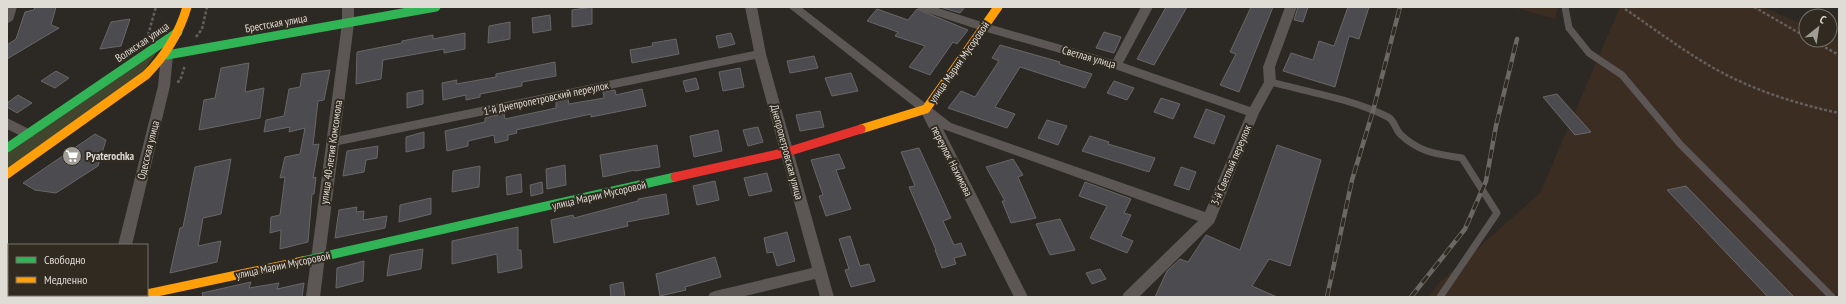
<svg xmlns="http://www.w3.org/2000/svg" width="1846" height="304" viewBox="0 0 1846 304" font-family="'PT Sans Narrow',sans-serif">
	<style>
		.industrial { fill: #3c2d23 }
		.green { fill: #42452e }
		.building { fill: #4c4b4f; stroke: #686767 }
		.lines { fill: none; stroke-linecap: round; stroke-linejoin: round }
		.path { stroke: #635f5c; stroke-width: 2.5; stroke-dasharray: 3 2; stroke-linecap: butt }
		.lane { stroke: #5c5754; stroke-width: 7 }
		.street { fill: #5c5754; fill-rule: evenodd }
		.fast { stroke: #30b455; stroke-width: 9 }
		.slow { stroke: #ff9f0a; stroke-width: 9 }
		.jam { stroke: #e5322d; stroke-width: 9 }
		.rail-casing { stroke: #6b6764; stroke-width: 4.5 }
		.rail { stroke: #302a21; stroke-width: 3; stroke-dasharray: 9; stroke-linecap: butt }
		.labels { text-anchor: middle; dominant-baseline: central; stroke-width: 4; stroke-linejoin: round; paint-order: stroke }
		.street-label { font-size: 11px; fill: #dfdbd5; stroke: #302a21 }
		.poi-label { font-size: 11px; font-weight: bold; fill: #dfdbd5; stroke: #302a21; text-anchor: start }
	</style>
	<rect width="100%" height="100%" fill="#2c2924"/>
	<!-- industrial -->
	<g class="industrial">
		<polygon points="1513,7 1558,7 1555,19"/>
		<polygon points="1620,7 1763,7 1806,26 1806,40 1830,40 1830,37 1839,41 1839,297 1428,297 1441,281 1540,193"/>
	</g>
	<!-- green -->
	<polygon class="green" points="161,46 140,76 7,168 7,151"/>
	<!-- building -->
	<g class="building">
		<polygon points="35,7 56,7 51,25 59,28 7,59 7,45 16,39 25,12 34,10"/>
		<polygon points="592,7 592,24 572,27 572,10"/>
		<polygon points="940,7 965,7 960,13"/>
		<polygon points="1166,7 1187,7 1154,65 1137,59"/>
		<polygon points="1251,7 1273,7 1239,92 1220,85 1236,54 1230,52"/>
		<polygon points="1298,7 1308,7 1303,22 1294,20"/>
		<polygon points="1348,7 1369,7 1359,39 1349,36 1335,87 1283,71 1291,53 1313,60 1319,41 1334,46"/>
		<polygon points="877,9 908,20 917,9 968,30 957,44 953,42 930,75 909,67 925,46 895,36 898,32 867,21"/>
		<polygon points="550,15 551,30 533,33 532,18"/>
		<polygon points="130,19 121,46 100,49 111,22"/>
		<polygon points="510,22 510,39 488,43 489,26"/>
		<polygon points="1104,32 1121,37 1114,53 1096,48"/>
		<polygon points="465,33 465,49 444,53 444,49 383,60 381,79 356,84 357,52 402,43 402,41 433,35 433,39"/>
		<polygon points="731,33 735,44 719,48 716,36"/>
		<polygon points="676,39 679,54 632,63 630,50 653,46 652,43"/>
		<polygon points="1000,45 1060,62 1059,64 1092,74 1085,88 1020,67 995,107 1015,114 1007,128 948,108 961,91 975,97 999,61 992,58"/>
		<polygon points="814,56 818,68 790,73 787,61"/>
		<polygon points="555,62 556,76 522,82 522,86 480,94 480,97 466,100 466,95 443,100 442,83 457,80 456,84 496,77 496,74"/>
		<polygon points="249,63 245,92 264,88 260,118 199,130 204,100 215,98 221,68"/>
		<polygon points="740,68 744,87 723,91 719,72"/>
		<polygon points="330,70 324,100 318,101 313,145 319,144 313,178 316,177 314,194 312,194 308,242 280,249 281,230 270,233 271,217 280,215 285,177 280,178 285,157 300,154 305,128 289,132 290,127 264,132 266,120 284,116 289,89 300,87 302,74"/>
		<polygon points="56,71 69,78 55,88 41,81"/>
		<polygon points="851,73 858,91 832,96 825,78"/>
		<polygon points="696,78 699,89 686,92 683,81"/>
		<polygon points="1114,81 1134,88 1127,100 1107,93"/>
		<polygon points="642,89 646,106 591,117 591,114 516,130 517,133 508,135 508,140 495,143 494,135 468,141 468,146 447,151 445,131 485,122 485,118 504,113 505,119 556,108 556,102 568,99 569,104 604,98 603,92 615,90 616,95"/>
		<polygon points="423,90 423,104 407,108 407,93"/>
		<polygon points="1557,94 1591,132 1575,135 1543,97"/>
		<polygon points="18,95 32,103 17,113 7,107 7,103"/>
		<polygon points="1161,98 1180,104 1173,119 1154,112"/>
		<polygon points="1206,109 1225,116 1214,144 1194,137"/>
		<polygon points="820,111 824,127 800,131 796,115"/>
		<polygon points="1047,120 1067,126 1058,145 1038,138"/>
		<polygon points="758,127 763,142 748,146 743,130"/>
		<polygon points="718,130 722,151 694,157 690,136"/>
		<polygon points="424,132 424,148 406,152 406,137"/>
		<polygon points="95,134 106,140 98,166 56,193 35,190 23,183"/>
		<polygon points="1090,136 1109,142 1108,144 1155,158 1149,172 1082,151"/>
		<polygon points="657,145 660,167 635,171 635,170 603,177 600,155"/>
		<polygon points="1277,145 1321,160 1290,266 1269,259 1252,286 1277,297 1155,297 1167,271 1180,259 1188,262 1206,235 1240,250"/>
		<polygon points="378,146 377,158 366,160 364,172 343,176 347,151"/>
		<polygon points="919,148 951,218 943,221 954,245 961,243 966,255 954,258 956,264 942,268 935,250 936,250 909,187 915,186 901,152"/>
		<polygon points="839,154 845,168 836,170 851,209 826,216 819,196 823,195 811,160"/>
		<polygon points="231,159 221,214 203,218 198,246 221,241 217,262 170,273 180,228 183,227 195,167"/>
		<polygon points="1013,159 1023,175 1018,177 1036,218 1011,223 1002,201 1005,201 986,167"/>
		<polygon points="565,165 566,185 547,189 546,169"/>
		<polygon points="480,166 479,187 452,192 453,171"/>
		<polygon points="1181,167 1196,172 1189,190 1174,185"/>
		<polygon points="767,173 772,191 749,196 744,178"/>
		<polygon points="521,174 522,192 507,195 506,177"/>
		<polygon points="715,181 719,200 697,205 693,186"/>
		<polygon points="542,182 543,193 531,196 530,185"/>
		<polygon points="1085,182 1131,199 1124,213 1131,215 1121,236 1133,241 1127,253 1090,238 1107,206 1079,196"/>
		<polygon points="1686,186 1794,297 1768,297 1667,190"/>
		<polygon points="666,194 669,214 627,222 628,226 554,243 551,220 573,215 574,218 638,201 638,199"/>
		<polygon points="431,198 431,214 399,222 400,205"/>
		<polygon points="357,207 356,212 364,211 363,220 387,216 385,228 335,238 339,210"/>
		<polygon points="1060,219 1075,250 1050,255 1036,224"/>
		<polygon points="518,227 518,250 521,250 522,268 498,273 497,254 452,264 452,241"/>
		<polygon points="787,232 795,261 777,266 773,252 767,253 764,238"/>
		<polygon points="850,236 860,266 869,264 875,281 851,287 845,270 849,269 839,239"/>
		<polygon points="423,249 421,269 387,276 390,255"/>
		<polygon points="715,257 721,277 685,287 686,290 660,296 656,274"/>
		<polygon points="364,261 363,281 336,288 337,268"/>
		<polygon points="1100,269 1106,279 1092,284 1086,273"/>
		<polygon points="251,282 249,288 279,283 277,289 304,283 302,297 203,297 202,293"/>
		<polygon points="623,282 625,297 611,297 610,285"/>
	</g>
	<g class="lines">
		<!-- path -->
		<g class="path">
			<polyline points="1754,7 1806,37"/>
			<path d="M1625,9C1656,30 1686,53 1719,71C1756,91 1797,104 1839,113"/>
			<polyline points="148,35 156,7"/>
			<polyline points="196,37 202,29 207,7"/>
			<polyline points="1812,40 1839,55"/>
			<polyline points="177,82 180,81 185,65"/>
		</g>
		<!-- lane -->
		<g class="lane">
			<polyline points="1565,7 1569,28 1589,53 1622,75 1680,144 1832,297"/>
			<path d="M1270,82C1309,92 1352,99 1388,117C1394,120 1396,130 1400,134C1420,153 1437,154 1462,158L1497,213L1440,297"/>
		</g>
		<!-- street -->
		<g class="street">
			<polygon points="7,7 17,7 13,20 7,24"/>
			<polygon points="342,7 354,7 354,23 340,136 754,51 745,7 757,7 766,54 834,297 820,297 815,279 741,297 708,297 710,293 715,291 812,268 755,59 339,145 320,297 306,297 342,23"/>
			<polygon points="788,7 801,7 951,123 1205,212 1246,115 1112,68 980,30 919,10 917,7 935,7 988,24 1113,60 1141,7 1153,7 1123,63 1250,107 1264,82 1263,67 1285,7 1297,7 1275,67 1276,82 1259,113 1214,223 1139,297 1122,297 1124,293 1198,221 943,129 1028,297 1014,297 921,112"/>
			<polygon points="167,51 173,55 170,86 132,245 118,245 158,86 161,55"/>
			<polygon points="7,118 33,131 34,134 33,137 23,137 7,129"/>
			<polygon points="147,290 151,295 150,297 127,297 128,295 147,295"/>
			<polygon points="106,295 120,295 119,297 105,297"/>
		</g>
		<!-- fast -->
		<g class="fast">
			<polyline points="167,55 436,7"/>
			<polyline points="7,148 178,32"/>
			<polyline points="303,261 675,177"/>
		</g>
		<!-- slow -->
		<g class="slow">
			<polyline points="861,129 926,109 998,7"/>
			<path d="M7,174L146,75C166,55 179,34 187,7"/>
			<polyline points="147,294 303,261"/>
		</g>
		<!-- jam -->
		<polyline class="jam" points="675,177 787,152 861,129"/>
		<defs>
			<g id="rail">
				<polyline points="1327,297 1352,180 1373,111 1400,7"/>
				<polyline points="1411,297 1465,229 1486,181 1496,126 1517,39"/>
			</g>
		</defs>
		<!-- rail casing -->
		<use href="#rail" class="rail-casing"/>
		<!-- rail -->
		<use href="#rail" class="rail"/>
	</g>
	<!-- icons -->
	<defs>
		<symbol id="supermarket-disc" viewBox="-11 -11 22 22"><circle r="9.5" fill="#a09d97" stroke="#302a21"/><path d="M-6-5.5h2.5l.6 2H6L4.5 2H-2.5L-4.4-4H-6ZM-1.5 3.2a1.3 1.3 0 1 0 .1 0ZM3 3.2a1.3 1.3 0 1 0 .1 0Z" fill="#fff"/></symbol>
	</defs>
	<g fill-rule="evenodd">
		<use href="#supermarket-disc" x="61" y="145" width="22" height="22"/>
	</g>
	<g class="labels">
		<!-- street labels -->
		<g class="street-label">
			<text transform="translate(276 23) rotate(-10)">Брестская улица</text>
			<text transform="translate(142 42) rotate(-34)">Волжская улица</text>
			<text transform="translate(1089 57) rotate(16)">Светлая улица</text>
			<text transform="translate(959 62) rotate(-55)">улица Марии Мусоровой</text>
			<text transform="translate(546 98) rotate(-12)">1-й Днепропетровский переулок</text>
			<text transform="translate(148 150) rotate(-76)">Одесская улица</text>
			<text transform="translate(331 152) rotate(-82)">улица 40-летия Комсомола</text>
			<text transform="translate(787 152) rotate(75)">Днепропетровская улица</text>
			<text transform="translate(952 161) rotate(63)">переулок Нахимова</text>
			<text transform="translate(1231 165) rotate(-67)">3-й Светлый переулок</text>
			<text transform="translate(599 195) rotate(-13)">улица Марии Мусоровой</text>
			<text transform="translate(283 265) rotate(-12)">улица Марии Мусоровой</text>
		</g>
		<!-- poi labels -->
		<g class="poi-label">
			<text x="86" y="156">Pyaterochka</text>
		</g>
	</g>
	<!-- border -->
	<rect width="1846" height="304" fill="none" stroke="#dfdbd5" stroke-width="16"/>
	<!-- legend -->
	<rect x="8" y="244" width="140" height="52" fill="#302a21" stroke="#767169"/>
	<rect x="16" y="257" width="20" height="6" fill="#30b455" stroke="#767169"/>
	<text x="44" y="264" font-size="12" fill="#dfdbd5">Свободно</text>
	<rect x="16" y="277" width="20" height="6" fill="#ff9f0a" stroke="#767169"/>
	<text x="44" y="284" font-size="12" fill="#dfdbd5">Медленно</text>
	<!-- north arrow -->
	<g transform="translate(1818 28) rotate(30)"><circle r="19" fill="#302a21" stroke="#767169"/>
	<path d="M0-3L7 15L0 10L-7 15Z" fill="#a09d97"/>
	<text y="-6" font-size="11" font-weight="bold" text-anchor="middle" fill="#dfdbd5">С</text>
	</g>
</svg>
